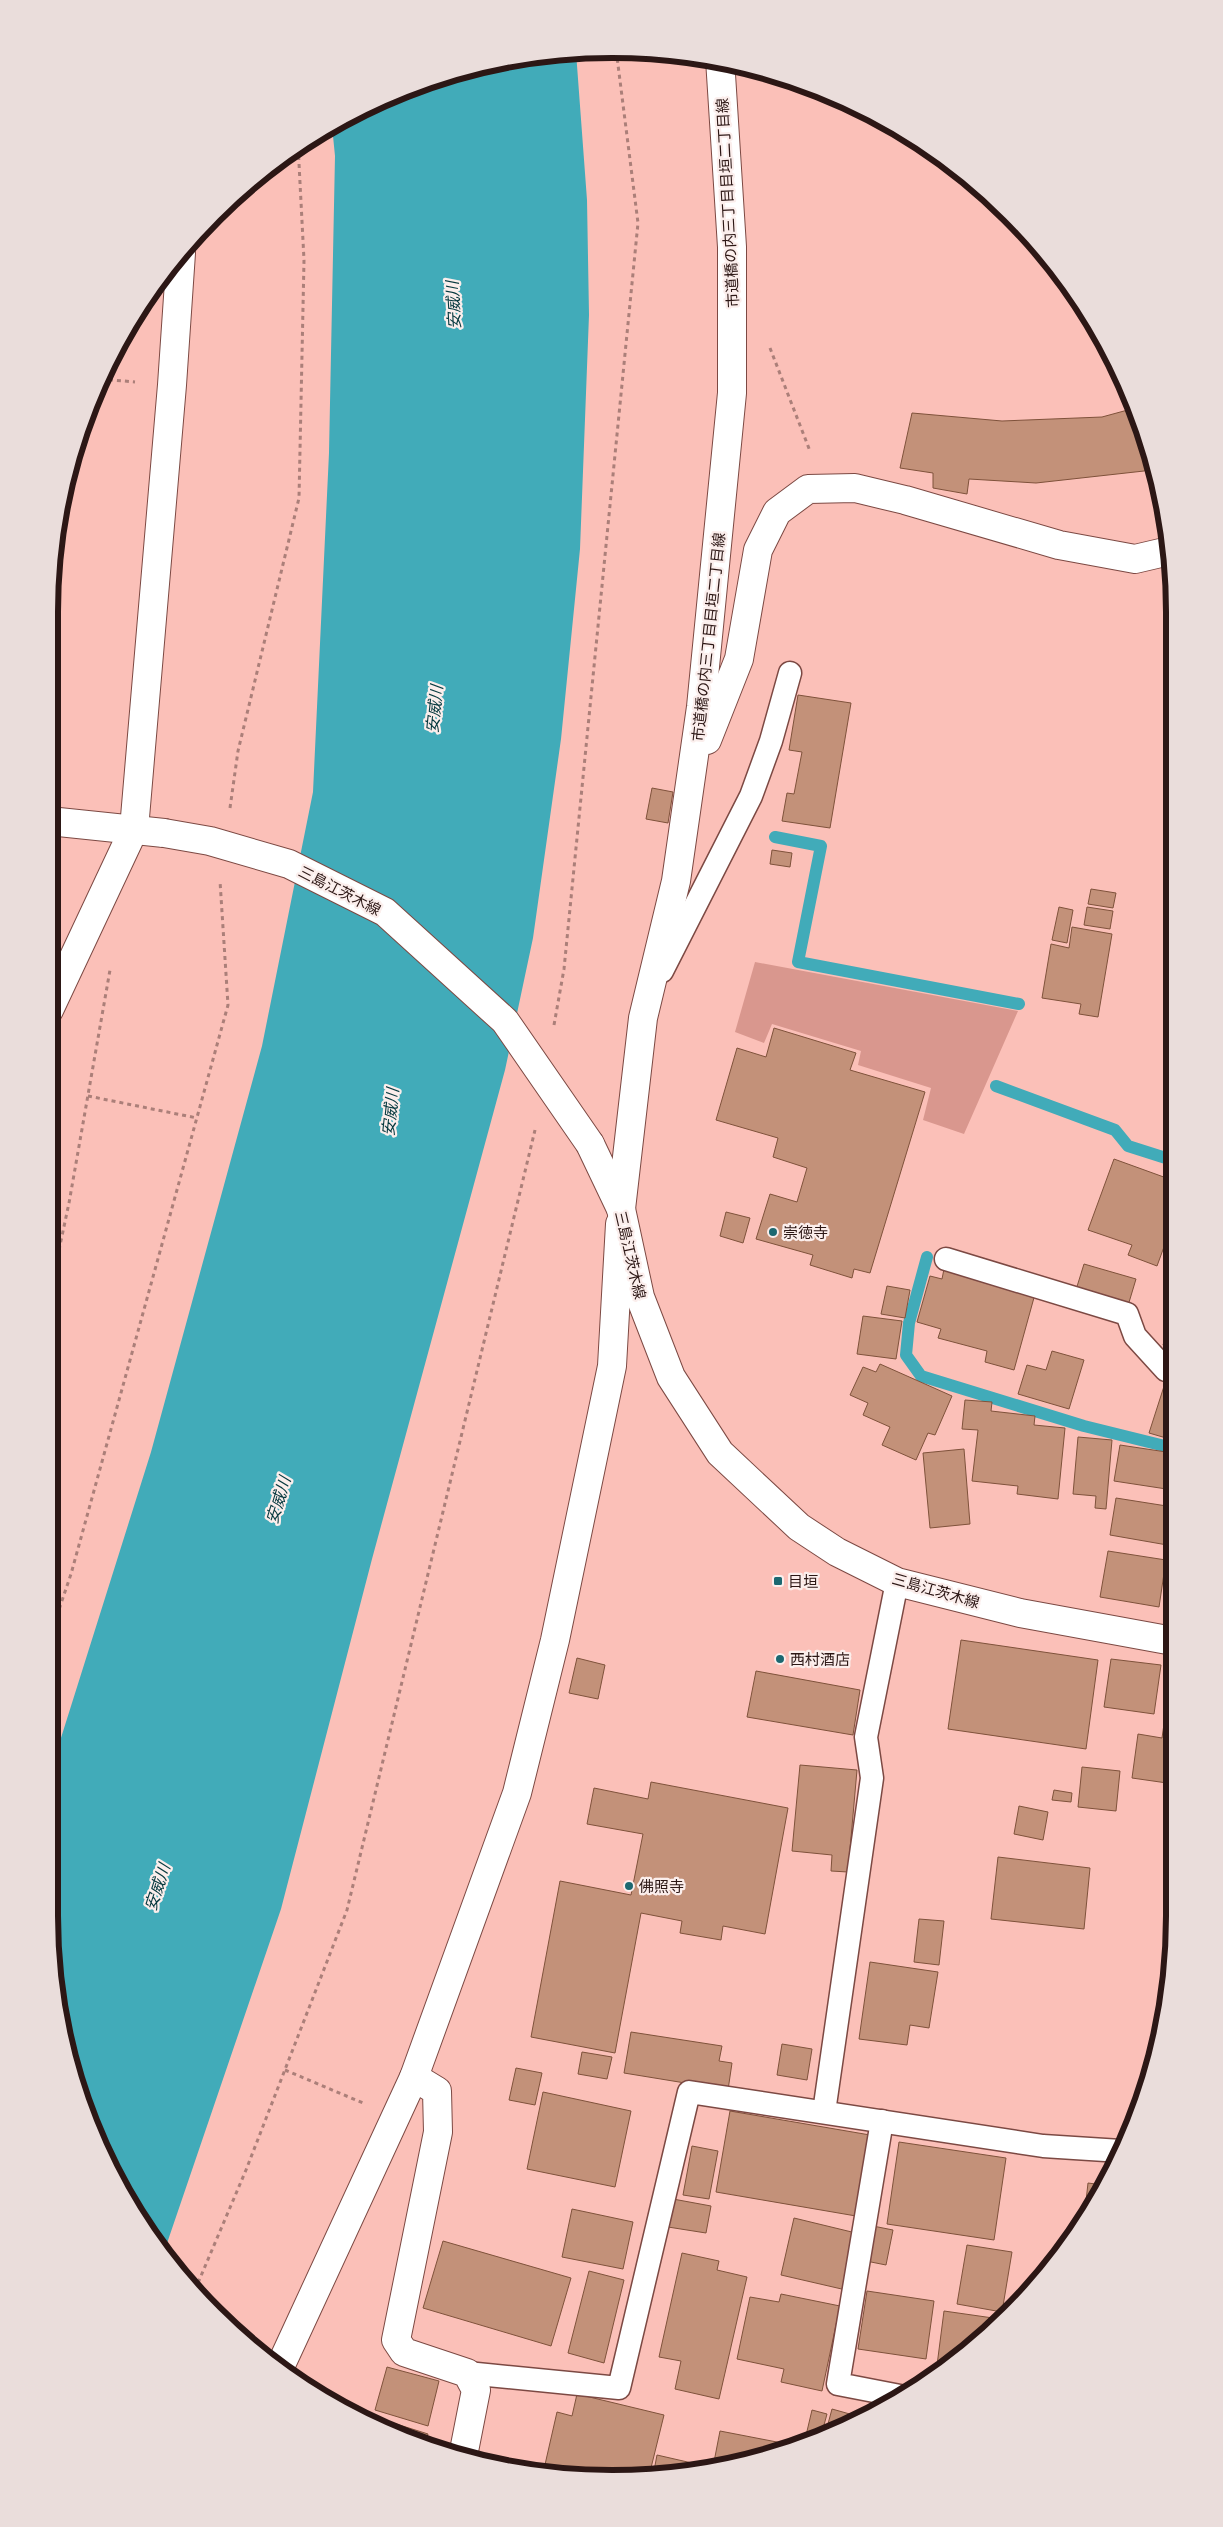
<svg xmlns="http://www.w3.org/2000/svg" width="1223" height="2527" viewBox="0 0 1223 2527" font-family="'Noto Sans','Noto Sans JP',sans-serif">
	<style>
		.green { fill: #d9978e }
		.water { fill: #41abb9 }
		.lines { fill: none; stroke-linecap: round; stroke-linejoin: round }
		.stream { stroke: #41abb9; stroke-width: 12 }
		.building { fill: #c39179; stroke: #7f523b }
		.service-casing { stroke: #7c4943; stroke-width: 25 }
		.minor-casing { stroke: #7c4943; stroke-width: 30 }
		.tertiary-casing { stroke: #7c4943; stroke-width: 30 }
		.secondary-casing { stroke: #7c4943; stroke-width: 30 }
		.path { stroke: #ab7f79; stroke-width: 3; stroke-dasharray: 4 4; stroke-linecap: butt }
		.service { stroke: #fff; stroke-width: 22 }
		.minor { stroke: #fff; stroke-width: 28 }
		.tertiary { stroke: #fff; stroke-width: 28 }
		.secondary { stroke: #fff; stroke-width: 28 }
		.secondary-bridge-casing { stroke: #7c4943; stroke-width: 30; stroke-linecap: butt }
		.secondary-bridge { stroke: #fff; stroke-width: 28 }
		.poi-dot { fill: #1c6871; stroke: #fbeeec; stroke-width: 2 }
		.labels { text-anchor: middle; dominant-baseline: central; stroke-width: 4.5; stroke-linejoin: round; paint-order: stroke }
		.street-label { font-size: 15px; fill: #2c1715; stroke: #fbeeec }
		.poi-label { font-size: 15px; fill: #2c1715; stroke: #fbeeec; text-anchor: start }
		.water-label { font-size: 16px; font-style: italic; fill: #05383e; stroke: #fbeeec }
		.rim { fill: none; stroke: #2c1715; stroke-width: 6 }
	</style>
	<rect width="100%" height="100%" fill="#fbc0b8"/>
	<!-- green -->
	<polygon class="green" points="755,962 1018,1011 964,1134 923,1120 931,1088 858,1065 861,1051 772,1024 764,1043 735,1032"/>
	<!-- water -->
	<polygon class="water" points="576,52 587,200 589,315 580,549 561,739 533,938 505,1070 372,1559 281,1909 163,2255 124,2197 79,2097 60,2025 49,1915 49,1776 151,1452 262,1046 313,792 329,453 335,156 332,126 396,91 502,60"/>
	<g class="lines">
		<!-- stream -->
		<g class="stream">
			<polyline points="775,837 821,846 798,962 1019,1004"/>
			<polyline points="996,1086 1115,1130 1128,1146 1172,1160"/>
			<polyline points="927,1257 909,1323 906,1355 921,1376 1084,1426 1173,1448"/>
		</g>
	</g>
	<!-- building -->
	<g class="building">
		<polygon points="1135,408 1151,468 1144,471 1036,483 969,479 967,494 933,488 933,473 900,468 912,413 1002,421 1102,417"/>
		<polygon points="798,695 851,703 830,828 782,821 787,793 794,794 802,752 789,750"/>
		<polygon points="652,788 673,792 668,823 646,819"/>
		<polygon points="772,850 792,853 790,867 770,864"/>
		<polygon points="1091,889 1116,893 1113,908 1088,904"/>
		<polygon points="1059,907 1073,910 1067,943 1052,940"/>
		<polygon points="1087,907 1113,911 1110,929 1084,925"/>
		<polygon points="1072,927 1112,934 1098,1017 1079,1014 1081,1004 1042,998 1051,944 1069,948"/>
		<polygon points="774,1028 856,1053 850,1070 925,1092 870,1273 854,1269 852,1278 810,1265 813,1255 756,1239 770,1194 797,1202 807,1168 773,1157 778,1138 716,1120 737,1048 766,1057"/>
		<polygon points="1114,1159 1172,1180 1172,1225 1157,1266 1128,1255 1132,1245 1088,1230"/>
		<polygon points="726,1212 750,1218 743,1243 720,1236"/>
		<polygon points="1084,1264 1136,1279 1127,1309 1075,1293"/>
		<polygon points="944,1269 1035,1294 1014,1370 985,1362 987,1351 938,1338 941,1329 917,1322 930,1276 942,1279"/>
		<polygon points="887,1286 910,1290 905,1318 881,1314"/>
		<polygon points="863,1316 902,1321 896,1359 857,1354"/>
		<polygon points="1170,1323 1172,1324 1172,1365 1165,1362 1170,1346 1163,1345"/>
		<polygon points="1052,1351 1084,1360 1069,1409 1018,1394 1027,1365 1046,1370"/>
		<polygon points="880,1364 952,1396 935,1435 928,1433 916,1460 882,1445 890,1427 863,1415 868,1403 850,1395 863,1367 876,1372"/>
		<polygon points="1166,1380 1172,1382 1173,1440 1149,1433"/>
		<polygon points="965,1400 992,1402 991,1411 1035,1416 1034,1425 1065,1428 1058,1499 1017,1494 1018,1486 972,1481 978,1430 962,1429"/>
		<polygon points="1078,1437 1112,1440 1106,1509 1095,1508 1096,1496 1073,1494"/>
		<polygon points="1120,1445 1173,1453 1173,1490 1114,1481"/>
		<polygon points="964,1449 970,1524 930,1528 923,1453"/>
		<polygon points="1116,1498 1173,1507 1173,1546 1110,1535"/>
		<polygon points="1108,1551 1166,1560 1159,1607 1100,1597"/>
		<polygon points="961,1640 1098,1660 1086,1749 948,1729"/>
		<polygon points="577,1658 605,1665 598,1699 569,1693"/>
		<polygon points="1111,1659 1161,1665 1154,1714 1104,1707"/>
		<polygon points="756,1671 860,1690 853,1735 747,1717"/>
		<polygon points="1165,1717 1174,1719 1174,1784 1132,1778 1138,1734 1162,1738"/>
		<polygon points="800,1765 857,1770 848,1872 831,1871 832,1855 792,1851"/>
		<polygon points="1082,1767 1120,1771 1116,1811 1078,1807"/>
		<polygon points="651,1782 788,1808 765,1934 723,1926 721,1940 680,1933 682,1921 641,1913 615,2053 531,2037 560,1881 631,1895 643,1834 587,1824 594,1788 648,1799"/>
		<polygon points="1054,1790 1072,1793 1071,1802 1052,1800"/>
		<polygon points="1019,1806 1048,1812 1043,1840 1014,1834"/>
		<polygon points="998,1857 1090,1868 1084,1929 991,1919"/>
		<polygon points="919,1919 944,1921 939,1965 914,1962"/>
		<polygon points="870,1962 938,1972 929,2028 910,2025 907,2045 859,2039"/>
		<polygon points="631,2032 722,2046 719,2061 732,2063 728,2090 624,2073"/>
		<polygon points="782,2044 812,2049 807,2080 777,2075"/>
		<polygon points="582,2052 612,2057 607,2079 578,2074"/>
		<polygon points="516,2068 542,2073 535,2105 509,2100"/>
		<polygon points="543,2092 631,2111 615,2187 527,2169"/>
		<polygon points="730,2111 870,2135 856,2216 716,2192"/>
		<polygon points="899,2142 1006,2158 994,2240 887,2224"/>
		<polygon points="692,2146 718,2151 709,2199 683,2195"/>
		<polygon points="1088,2183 1103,2185 1084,2219"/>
		<polygon points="673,2199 711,2206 706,2233 668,2227"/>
		<polygon points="572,2209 633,2222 623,2269 562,2257"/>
		<polygon points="794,2218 860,2234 846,2290 781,2275"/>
		<polygon points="873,2226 893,2230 886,2265 866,2261"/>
		<polygon points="443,2241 571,2278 551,2346 423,2308"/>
		<polygon points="967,2245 1012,2252 1002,2312 957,2304"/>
		<polygon points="682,2253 719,2261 717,2270 747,2277 719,2399 675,2389 681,2361 659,2357"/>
		<polygon points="589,2271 624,2280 604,2363 568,2353"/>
		<polygon points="867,2291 934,2301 926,2359 858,2349"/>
		<polygon points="781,2294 840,2306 822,2391 781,2382 784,2369 737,2359 750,2297 779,2302"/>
		<polygon points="944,2311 1000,2319 954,2362 936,2373"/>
		<polygon points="387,2367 439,2381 428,2426 375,2410"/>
		<polygon points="577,2394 664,2415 649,2476 611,2478 558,2473 544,2469 557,2412 572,2416"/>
		<polygon points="832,2409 864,2418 825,2435"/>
		<polygon points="812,2410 827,2414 821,2436 804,2444"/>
		<polygon points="374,2417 428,2434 425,2444 396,2436 372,2424"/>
		<polygon points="720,2431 782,2443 780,2451 713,2467"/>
		<polygon points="657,2455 705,2466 705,2469 685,2473 653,2476"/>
	</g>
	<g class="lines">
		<defs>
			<g id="service">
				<polyline points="662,971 751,796 771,741 790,673"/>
				<polyline points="946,1259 1127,1314 1135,1336 1166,1370 1172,1372"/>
				<polyline points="824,2112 872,1778 866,1737 897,1582"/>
				<polyline points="882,2121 838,2384 900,2396"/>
				<polyline points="467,2373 619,2388 689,2092 1043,2146 1121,2151"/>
			</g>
			<g id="minor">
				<polyline points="707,740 739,659 758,550 777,512 808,489 855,488 905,500 1059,545 1135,559 1169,551"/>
				<polyline points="49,1010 134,829 172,385 181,253"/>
				<polyline points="621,1209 643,1018 676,881 701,707 732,393 732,247 720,59"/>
				<polyline points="414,2077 437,2091 438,2132 396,2340 404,2352 467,2373 476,2390 463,2456"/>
			</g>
			<polyline id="tertiary" points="280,2367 414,2077 517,1793 555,1640 612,1366 620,1224"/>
			<g id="secondary">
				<polyline points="49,821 164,833"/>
				<polyline points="590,1144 621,1209 640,1297 671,1377 720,1453 799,1527 837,1552 897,1582 1020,1613 1173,1641"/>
			</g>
		</defs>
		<!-- service casing -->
		<use href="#service" class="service-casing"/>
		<!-- minor casing -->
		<use href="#minor" class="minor-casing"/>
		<!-- tertiary casing -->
		<use href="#tertiary" class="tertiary-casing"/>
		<!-- secondary casing -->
		<use href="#secondary" class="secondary-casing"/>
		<!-- path -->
		<g class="path">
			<polyline points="770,348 810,451"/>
			<polyline points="101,379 135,382"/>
			<polyline points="230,808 238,751 299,498 304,260 298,144"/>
			<polyline points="554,1025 564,969 638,223 616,49"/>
			<polyline points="88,1096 197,1118"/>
			<polyline points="49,1297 69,1203 110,970"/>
			<polyline points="49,1639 71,1574 228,1005 220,881"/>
			<polyline points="285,2070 363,2103"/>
			<polyline points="195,2290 246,2170 347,1910 535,1130"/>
		</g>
		<!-- service -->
		<use href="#service" class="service"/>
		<!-- minor -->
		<use href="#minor" class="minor"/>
		<!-- tertiary -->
		<use href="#tertiary" class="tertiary"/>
		<!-- secondary -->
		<use href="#secondary" class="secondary"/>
		<defs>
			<polyline id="secondary-bridge" points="164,833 210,841 289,864 385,912 505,1021 590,1144"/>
		</defs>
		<!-- secondary-bridge casing -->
		<use href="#secondary-bridge" class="secondary-bridge-casing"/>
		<!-- secondary-bridge -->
		<use href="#secondary-bridge" class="secondary-bridge"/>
	</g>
	<!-- markers -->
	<g class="poi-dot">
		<circle cx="773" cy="1232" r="5"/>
		<rect x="773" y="1576" width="10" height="10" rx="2.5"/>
		<circle cx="780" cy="1659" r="5"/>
		<circle cx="629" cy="1886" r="5"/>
	</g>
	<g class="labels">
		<!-- street labels -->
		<g class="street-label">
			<text transform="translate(727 203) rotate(-93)">市道橋の内三丁目目垣二丁目線</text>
			<text transform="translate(708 637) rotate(-84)">市道橋の内三丁目目垣二丁目線</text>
			<text transform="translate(340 890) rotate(27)">三島江茨木線</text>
			<text transform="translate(631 1255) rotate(77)">三島江茨木線</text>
			<text transform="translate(936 1590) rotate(16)">三島江茨木線</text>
		</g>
		<!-- poi labels -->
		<g class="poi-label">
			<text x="783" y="1232">崇徳寺</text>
			<text x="788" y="1581">目垣</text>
			<text x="790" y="1659">西村酒店</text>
			<text x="639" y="1886">佛照寺</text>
		</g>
		<!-- water labels -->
		<g class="water-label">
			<text transform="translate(453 305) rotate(-93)">安威川</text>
			<text transform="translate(434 709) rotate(-84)">安威川</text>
			<text transform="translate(390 1112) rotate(-84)">安威川</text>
			<text transform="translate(278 1500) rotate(-73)">安威川</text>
			<text transform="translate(157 1887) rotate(-72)">安威川</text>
		</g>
	</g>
	<!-- crop -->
	<path d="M0 0H1223V2527H0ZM612 58H612A554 554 0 0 1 1166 612V1916A554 554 0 0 1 612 2470H612A554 554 0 0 1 58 1916V612A554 554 0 0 1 612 58Z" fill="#eadddb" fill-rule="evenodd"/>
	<path class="rim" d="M612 58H612A554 554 0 0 1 1166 612V1916A554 554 0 0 1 612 2470H612A554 554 0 0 1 58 1916V612A554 554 0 0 1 612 58Z"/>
</svg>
